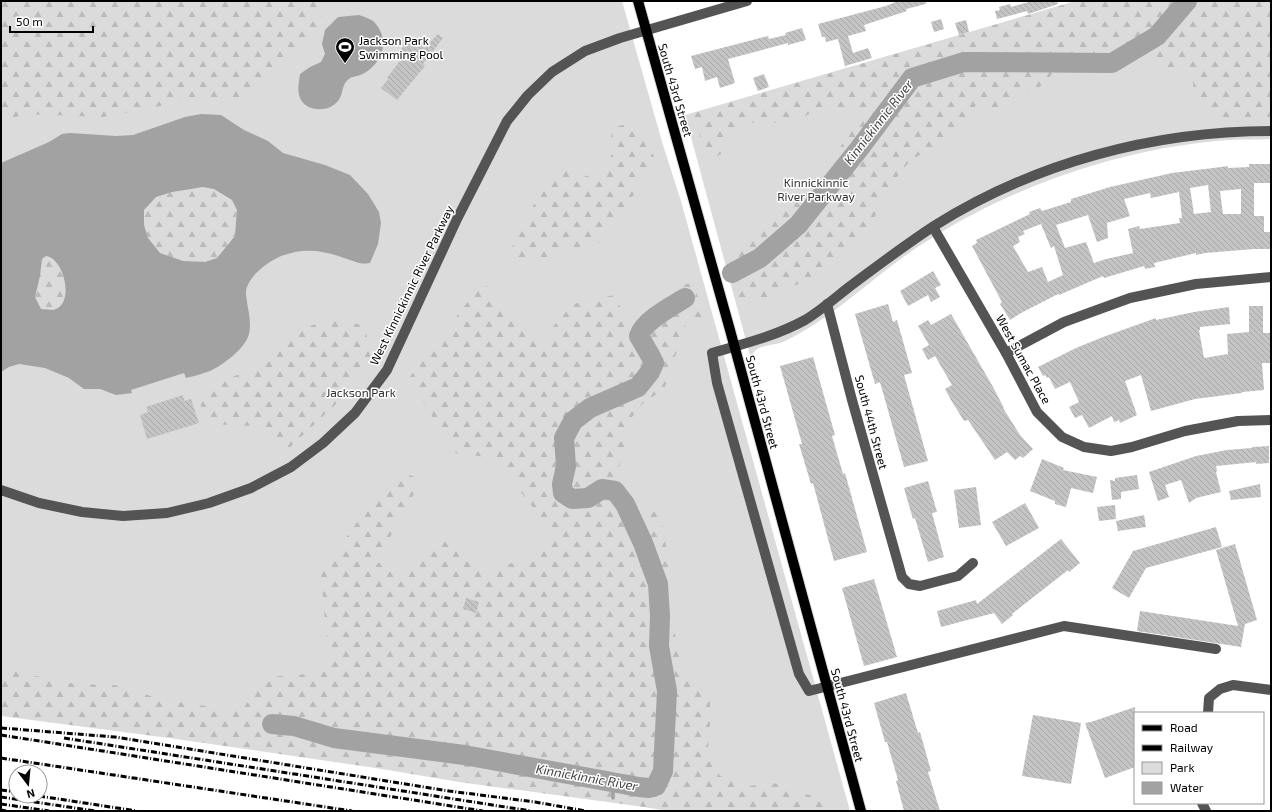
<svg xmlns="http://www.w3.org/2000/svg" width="1272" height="812" viewBox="0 0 1272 812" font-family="'Exo 2',sans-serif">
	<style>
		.green { fill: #dbdbdb }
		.forest { fill: url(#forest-firs) }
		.water { fill: #a2a2a2; fill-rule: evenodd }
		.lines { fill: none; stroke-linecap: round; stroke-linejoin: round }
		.stream { stroke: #a2a2a2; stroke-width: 3.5 }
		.river { stroke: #a2a2a2; stroke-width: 20 }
		.building { fill: url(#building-back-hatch); fill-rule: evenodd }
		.major-casing { stroke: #dbdbdb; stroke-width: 12 }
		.minor { stroke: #545454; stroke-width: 10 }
		.major { stroke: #000; stroke-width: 10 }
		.rail { stroke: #000; stroke-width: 3; stroke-dasharray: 6 2 1 2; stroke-linecap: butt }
		.labels { text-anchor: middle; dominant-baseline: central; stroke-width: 3; stroke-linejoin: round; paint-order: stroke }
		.poi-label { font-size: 12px; fill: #000; stroke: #fff; text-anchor: start }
		.street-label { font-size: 12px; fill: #000; stroke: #fff }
		.park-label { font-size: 12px; fill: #323232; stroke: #fff }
		.water-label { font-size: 13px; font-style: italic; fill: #434343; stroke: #fff }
	</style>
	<defs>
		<pattern id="forest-firs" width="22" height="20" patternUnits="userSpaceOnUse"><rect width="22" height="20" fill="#dbdbdb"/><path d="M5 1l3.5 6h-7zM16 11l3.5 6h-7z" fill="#bababa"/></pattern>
		<pattern id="building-back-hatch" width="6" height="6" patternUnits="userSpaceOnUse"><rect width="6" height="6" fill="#c4c4c4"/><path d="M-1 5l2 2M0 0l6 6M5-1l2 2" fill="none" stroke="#a7a7a7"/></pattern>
	</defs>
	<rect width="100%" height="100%" fill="#fff"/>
	<!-- green -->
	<g class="green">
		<polygon points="1,1 622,1 663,145 681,201 850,811 739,811 1,703"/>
		<path d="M1076,1H1271V139C1257,140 1243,139 1229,140C1125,147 1011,186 924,243C886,267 853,299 815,324C805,330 794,337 783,342C775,345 764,345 757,349C753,352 752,355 751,359L685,115Z"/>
	</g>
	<!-- forest -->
	<g class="forest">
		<polygon points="1,1 315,1 322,18 310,40 286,55 248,98 181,102 103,117 25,114 1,122"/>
		<path d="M1076,1H1271V122H1226L1194,91L1192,75L1179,69L1161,72L1158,64L1149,57L1126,62L1105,60L1078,67L1057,69C1041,85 1040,93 1014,93C1007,105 1002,108 990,113L980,105L975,106L973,119L967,126C950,128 954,137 944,144C934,151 921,152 911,161C903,167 898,177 891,184C887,188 883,191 879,194C878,211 875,226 860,237C855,242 849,242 842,248C836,253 834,262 827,267C807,283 769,297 744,304L736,296L730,264L736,242L767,229L796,201L825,178L844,140L865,109L832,112L818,108L801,119L794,120L786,119L771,124L762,122L751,123L736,128L728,136L724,151L718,156L711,157L704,151L694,113Z"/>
		<polygon points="634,122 654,156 626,209 600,242 516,266 509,254 544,184 558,166 596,179 612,154 611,128"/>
		<polygon points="203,187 214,189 232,200 237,210 235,236 217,258 205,262 183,261 160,253 148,238 144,225 144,210 156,197 172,192"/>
		<path d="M46,256C64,258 76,305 53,310C50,310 45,309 41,309L35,297L40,276L42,259Z"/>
		<polygon points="694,280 702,317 686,322 670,373 664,389 642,404 629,421 623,455 613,483 638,508 655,512 662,522 670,571 671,610 681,670 710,696 710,723 708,750 720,776 748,786 780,783 804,794 833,799 839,811 668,811 644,807 459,782 376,768 169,738 1,716 1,669 76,684 115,685 161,699 225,709 243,709 258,687 261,677 298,675 329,671 320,561 338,549 380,490 407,474 423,480 404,509 378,562 396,577 450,538 488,568 528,560 554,534 494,458 454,453 409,378 483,282 548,351 550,330 573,304 614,295 627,320 640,314 657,300"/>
		<polygon points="332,317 365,326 370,356 338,402 286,451 252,426 209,424 194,391 240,374 275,352 299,331"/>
	</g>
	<!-- water -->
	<g class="water">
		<path d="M359,15C364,17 372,19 375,23C388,38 385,57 370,69C368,71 363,74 360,75C356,77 352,76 349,79C339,86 346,98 332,106C322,112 305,110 300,98C297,90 299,82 300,74L310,67L321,62L325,54L322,44L325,30L338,17Z"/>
		<path d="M201,114L221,115L244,130L268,141L283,153L325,165L350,175L368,194L379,212L381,223L378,244L370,263C359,265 355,261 344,258C322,250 302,247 279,257C266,263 245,279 246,294C247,307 252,321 249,334C245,349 223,365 210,371C202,374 194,376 186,378L184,373L131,390L132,393L116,395L100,389H84L69,378L45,368L19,364L9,367L1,372V163L49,142L62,134L70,133L116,136L133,135L185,117ZM203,187L214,189L232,200L237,210L235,236L217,258L205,262L183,261L160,253L148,238L144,225V210L156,197L172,192ZM46,256C64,258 76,305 53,310C50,310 44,309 41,309L35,297L40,276L42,259Z"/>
	</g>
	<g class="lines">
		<!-- stream -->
		<polyline class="stream" points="613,798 613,783"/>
		<!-- river -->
		<g class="river">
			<polyline points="732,273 760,258 798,225 859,149 912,78 964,62 1112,63 1157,36 1187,1"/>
			<path d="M272,724L294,726L334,738L464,755L639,787L649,788L656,786L663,771L667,691L659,646L660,616L658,584L643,543L625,504L615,491L602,489L588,498L572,499L563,493L562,484L566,466L564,438L573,421L590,408L638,387L650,372L654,363L650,355L639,336C643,321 672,306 685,298"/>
		</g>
	</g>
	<!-- building -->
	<g class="building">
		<polygon points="898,1 926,1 926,4 906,9 907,11 864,25 866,31 848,36 853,53 868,48 872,58 845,66 838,39 826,42 825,37 822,37 818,24 886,6"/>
		<polygon points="1032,1 1057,1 1058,4 1028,14 1027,11 997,19 995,11 1000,10 999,7 1010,4 1011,7"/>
		<polygon points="941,19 944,29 934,32 931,22"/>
		<polygon points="966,20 969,32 959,35 955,23"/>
		<polygon points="802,28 806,40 788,45 788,43 728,59 735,83 720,88 717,77 705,81 702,67 695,69 691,56 768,36 769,39 786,35 785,33"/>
		<polygon points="438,34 443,38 423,64 425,66 397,100 381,88 388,79 387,78 405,54 401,50 411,37 425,48"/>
		<polygon points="764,74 769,87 758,91 753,78"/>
		<path d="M1249,164H1271V183H1254V216H1264V232H1271V249H1254L1205,253L1196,255V253L1154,263L1155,267L1145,269L1144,266L1104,278L1103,276L1059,295L1058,294L1021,313L1010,320L1000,304L1002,302L972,246L977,243L976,240L1030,214L1029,212L1040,208L1042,211L1071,202V199L1110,187L1172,173L1221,167L1228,166V168L1249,167ZM1208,185L1211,212L1194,214L1190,188ZM1241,189V214H1223L1220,191ZM1179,192L1182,218H1179L1180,223L1140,229L1139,226L1128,229L1133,253L1106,259L1094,263L1086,242L1065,248L1056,225L1088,215L1097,242L1108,238L1107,223L1130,216L1124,199L1150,193L1151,198ZM1041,224L1051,248L1054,246L1063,275L1048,282L1042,267L1028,272L1013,246L1020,242L1018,237L1025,234L1023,231Z"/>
		<polygon points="933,271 941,285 935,288 940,297 931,302 928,295 908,306 900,291"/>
		<polygon points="888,304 893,322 897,320 912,373 904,375 928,461 904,467 880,382 875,384 855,314"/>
		<polygon points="1249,306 1263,306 1263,333 1271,333 1271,363 1262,363 1264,390 1242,392 1242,393 1195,399 1151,411 1141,375 1125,381 1137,415 1120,423 1119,420 1114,422 1112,416 1089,428 1082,415 1075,418 1069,407 1079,402 1070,382 1055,389 1049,377 1047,378 1045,375 1043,376 1038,367 1076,348 1103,337 1156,318 1156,320 1194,312 1229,307 1230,324 1200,327 1200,330 1199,330 1204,358 1228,354 1227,334 1249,332"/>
		<polygon points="951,314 993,387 1004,408 1003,408 1020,435 1033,449 1023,458 1020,456 1015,460 1007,452 995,460 968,420 964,421 951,400 945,389 952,385 935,356 928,360 922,349 929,345 918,326 928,320 931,325"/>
		<polygon points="813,357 835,435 832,436 843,474 845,473 867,552 834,561 813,483 811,484 799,444 802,444 780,366"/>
		<polygon points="183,395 184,401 191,399 199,423 147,439 140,415 148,412 146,407"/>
		<polygon points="1269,446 1269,463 1256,464 1256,462 1216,466 1217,471 1216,472 1221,492 1196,498 1189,503 1181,480 1165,485 1169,497 1158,501 1149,472 1196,456 1227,450 1252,448 1252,447"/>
		<polygon points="1042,459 1064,468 1063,470 1097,477 1093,493 1071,488 1066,507 1055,504 1055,501 1030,491"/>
		<polygon points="1137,475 1139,489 1121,492 1121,499 1112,500 1110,480 1115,481 1115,478"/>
		<polygon points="928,481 937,512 932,513 944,557 928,562 915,518 913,519 904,488"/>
		<polygon points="1260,484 1261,497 1231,500 1229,491"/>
		<polygon points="976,487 981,525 959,528 954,490"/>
		<polygon points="1025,503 1039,528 1006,546 992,522"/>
		<polygon points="1115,505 1116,519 1099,521 1097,507"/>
		<polygon points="1144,515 1146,527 1118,531 1116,521"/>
		<polygon points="1216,527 1222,547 1146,568 1129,598 1112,588 1133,551"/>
		<polygon points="1061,539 1080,563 1069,572 1068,570 1012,614 1013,615 1002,624 994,613 941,627 937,611 976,600 977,604"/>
		<polygon points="1235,544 1257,620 1245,624 1241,647 1137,631 1140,611 1238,626 1216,550"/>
		<polygon points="874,579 897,657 864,666 842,588"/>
		<polygon points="466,598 479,602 476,613 463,609"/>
		<polygon points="906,693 918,733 920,732 931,771 928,772 940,811 904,811 896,781 898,780 887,742 885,742 874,703"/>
		<polygon points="1135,707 1135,767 1105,778 1085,723 1091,722"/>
		<polygon points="1033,715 1081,723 1071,784 1022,776"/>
	</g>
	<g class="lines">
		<defs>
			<polyline id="major" points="638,1 730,330 861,811"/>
		</defs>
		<!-- major casing -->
		<use href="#major" class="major-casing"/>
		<!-- minor -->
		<g class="minor">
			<polyline points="933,227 1006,353 1037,412 1062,437 1084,447 1111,451 1132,447 1185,431 1238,421 1271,420"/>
			<polyline points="827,304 852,400 902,577 909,584 920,586 958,576 973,563"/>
			<polyline points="1006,353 1064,322 1130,298 1196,284 1271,277"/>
			<polyline points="1,490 39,503 82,512 123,516 167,513 209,503 251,488 291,467 323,443 355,413 387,370 457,219 507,121 528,95 552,72 585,51 620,38 747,1"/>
			<path d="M1216,649L1064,626L809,691L799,674L717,383L712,353C743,344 776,336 805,320C820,311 835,298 849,287C877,266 905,245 934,226C1034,163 1153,131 1271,131"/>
			<polyline points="1208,713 1209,698 1220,689 1233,685 1271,690"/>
			<polyline points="1202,803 1206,811"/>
		</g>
		<!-- major -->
		<use href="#major" class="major"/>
		<!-- rail -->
		<g class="rail">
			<polyline points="1,728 115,737 449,791 535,802 586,811"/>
			<polyline points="1,735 483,811"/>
			<polyline points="64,738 531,811"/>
			<polyline points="1,758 352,811"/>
			<polyline points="1,790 16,792"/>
			<polyline points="39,796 137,811"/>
			<polyline points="1,797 95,811"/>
			<polyline points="1,804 49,811"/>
			<polyline points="1,810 6,811"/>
		</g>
	</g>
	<!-- icons -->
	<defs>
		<symbol id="stadium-pin" viewBox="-11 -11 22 30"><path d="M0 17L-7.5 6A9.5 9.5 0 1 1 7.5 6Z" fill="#000" stroke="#fff"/><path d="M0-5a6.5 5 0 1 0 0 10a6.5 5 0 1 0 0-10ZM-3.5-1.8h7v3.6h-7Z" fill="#fff"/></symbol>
	</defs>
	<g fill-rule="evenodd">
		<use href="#stadium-pin" x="334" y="36" width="22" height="30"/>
	</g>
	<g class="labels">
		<!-- poi labels -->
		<g class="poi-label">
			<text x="359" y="40">Jackson Park<tspan x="359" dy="14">Swimming Pool</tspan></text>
		</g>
		<!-- street labels -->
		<g class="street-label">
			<text transform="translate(676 90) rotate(74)">South 43rd Street</text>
			<text transform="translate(411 285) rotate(-64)">West Kinnickinnic River Parkway</text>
			<text transform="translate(1024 359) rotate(61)">West Sumac Place</text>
			<text transform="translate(763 402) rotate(75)">South 43rd Street</text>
			<text transform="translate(872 422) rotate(75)">South 44th Street</text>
			<text transform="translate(848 715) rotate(75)">South 43rd Street</text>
		</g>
		<!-- park labels -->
		<g class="park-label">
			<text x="816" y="182">Kinnickinnic<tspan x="816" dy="14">River Parkway</tspan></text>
			<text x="361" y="392">Jackson Park</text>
		</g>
		<!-- water labels -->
		<g class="water-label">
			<text transform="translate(878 122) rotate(-52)">Kinnickinnic River</text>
			<text transform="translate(587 777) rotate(10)">Kinnickinnic River</text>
		</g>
	</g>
	<!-- border -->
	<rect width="1272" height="812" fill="none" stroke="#000000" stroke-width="4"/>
	<!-- legend -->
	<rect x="1134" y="712" width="130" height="92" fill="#ffffff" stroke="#999999"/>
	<rect x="1142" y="725" width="20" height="6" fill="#000000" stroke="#999999"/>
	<text x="1170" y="732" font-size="12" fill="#000000">Road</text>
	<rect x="1142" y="745" width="20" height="6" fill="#000000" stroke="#999999"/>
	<text x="1170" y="752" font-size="12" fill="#000000">Railway</text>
	<rect x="1142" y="762" width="20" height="12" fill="#dbdbdb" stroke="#999999"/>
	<text x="1170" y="772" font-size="12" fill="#000000">Park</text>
	<rect x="1142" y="782" width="20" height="12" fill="#a2a2a2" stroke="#999999"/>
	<text x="1170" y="792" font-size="12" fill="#000000">Water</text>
	<!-- north arrow -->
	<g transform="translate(28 784) rotate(164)"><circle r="19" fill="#ffffff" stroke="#999999"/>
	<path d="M0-3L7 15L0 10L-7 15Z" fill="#000000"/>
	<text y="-6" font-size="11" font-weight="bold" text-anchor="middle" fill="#000000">N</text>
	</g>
	<!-- scale -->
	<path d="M10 26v6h83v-6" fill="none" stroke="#000000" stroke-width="2"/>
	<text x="16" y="26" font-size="12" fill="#000000" stroke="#ffffff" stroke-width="3" paint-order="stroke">50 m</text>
</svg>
